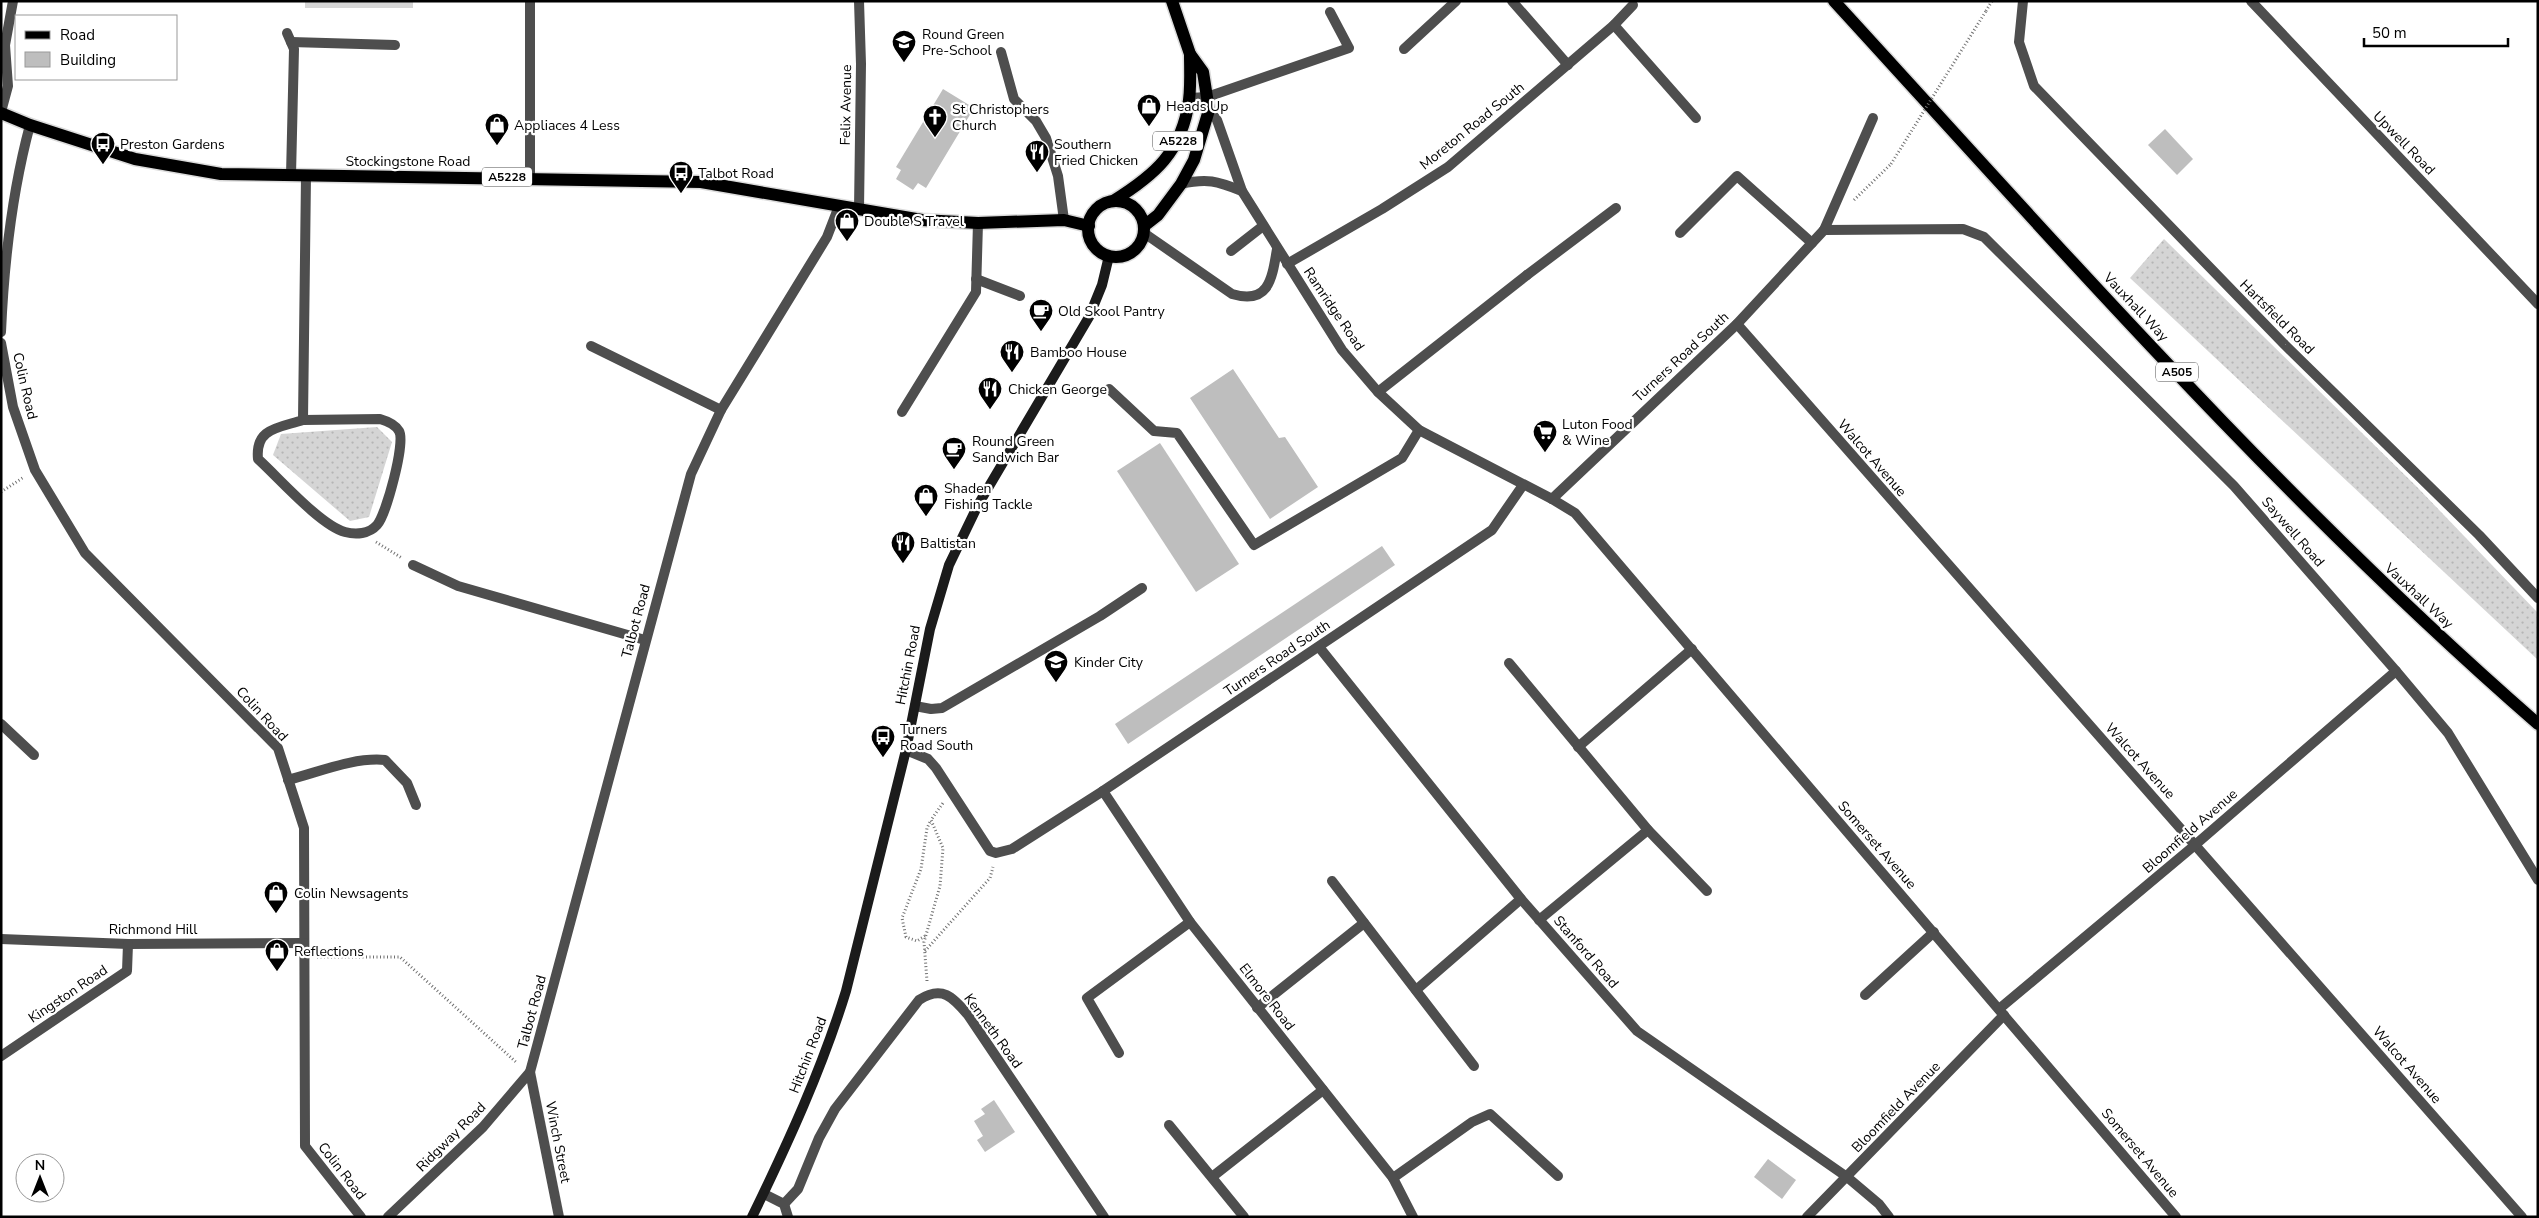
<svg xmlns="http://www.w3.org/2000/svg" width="2539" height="1218" viewBox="0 0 2539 1218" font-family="'Nunito Sans',sans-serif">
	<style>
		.grass { fill: url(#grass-dots) }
		.pitch { fill: #d5d5d5 }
		.building { fill: #bebebe }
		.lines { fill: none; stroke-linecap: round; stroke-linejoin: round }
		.primary-casing { stroke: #dbdbdb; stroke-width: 15 }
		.path { stroke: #707070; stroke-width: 3; stroke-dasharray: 1 2.5; stroke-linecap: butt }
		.lane { stroke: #4e4e4e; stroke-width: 10 }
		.street { stroke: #4e4e4e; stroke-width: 10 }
		.secondary { stroke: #1b1b1b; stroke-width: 10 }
		.primary { stroke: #000; stroke-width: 12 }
		.path-bridge { stroke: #707070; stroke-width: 3; stroke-dasharray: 1 2.5; stroke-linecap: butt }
		.labels { text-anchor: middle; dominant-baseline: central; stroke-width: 4.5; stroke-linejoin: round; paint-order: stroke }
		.shield { fill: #fff; stroke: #4c4c4c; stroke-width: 1 }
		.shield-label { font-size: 12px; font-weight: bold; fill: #000 }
		.poi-label { font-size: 14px; fill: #000; stroke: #fff; text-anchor: start }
		.street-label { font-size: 14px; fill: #000; stroke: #fff }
	</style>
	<defs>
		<pattern id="grass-dots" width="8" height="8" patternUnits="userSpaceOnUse" patternTransform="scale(1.25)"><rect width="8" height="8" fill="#d5d5d5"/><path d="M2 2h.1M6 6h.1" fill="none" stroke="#b5b5b5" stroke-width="1.8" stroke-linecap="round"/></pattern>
	</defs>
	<rect width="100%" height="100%" fill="#fff"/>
	<!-- grass -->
	<g class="grass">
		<polygon points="2164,239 2417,487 2538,613 2538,660 2130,278"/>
		<polygon points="377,427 392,442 369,517 350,521 273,455 281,434"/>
	</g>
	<!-- pitch -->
	<rect class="pitch" x="305" y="1" width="108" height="7"/>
	<!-- building -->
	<g class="building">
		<polygon points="943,89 974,108 926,188 918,183 913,190 896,179 901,170 896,167"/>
		<polygon points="2165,129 2193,159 2177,175 2148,145"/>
		<polygon points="1233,369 1279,438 1285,437 1318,487 1270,519 1190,398"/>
		<polygon points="1160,443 1239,564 1196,592 1117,471"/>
		<polygon points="1382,546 1395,565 1128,744 1115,724"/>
		<polygon points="994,1100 1015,1132 985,1152 977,1140 983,1136 974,1121 985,1114 981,1109"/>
		<polygon points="1768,1159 1796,1180 1782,1199 1754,1177"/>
	</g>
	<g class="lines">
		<defs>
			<g id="primary">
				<path d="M1834,1C2061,249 2284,503 2538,724"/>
				<polyline points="1,113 30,125 135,159 221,174 701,182 922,220 978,223 1064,220 1089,226"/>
				<path d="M1113,201C1155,175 1182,152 1189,100C1191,85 1190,69 1190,54"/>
				<circle cx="1116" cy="229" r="28"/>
				<polyline points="1144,226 1158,215 1181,184 1194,160 1209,110 1203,72 1190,54 1172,1"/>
			</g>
		</defs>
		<!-- primary casing -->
		<use href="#primary" class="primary-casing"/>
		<!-- path -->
		<g class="path">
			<polyline points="1986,11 1992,1"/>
			<polyline points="1854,200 1891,164"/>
			<polyline points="1,492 24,477"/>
			<polyline points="376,542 402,558"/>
			<polyline points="925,936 917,941 906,937 902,918 921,869 927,828 931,820"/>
			<polyline points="925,951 990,878 993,867"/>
			<polyline points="317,957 400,957 517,1063"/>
			<polyline points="927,981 924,942 940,886 943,848 931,820 943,803"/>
		</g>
		<!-- lane -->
		<g class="lane">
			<polyline points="1512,1 1568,65"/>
			<polyline points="1614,25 1696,118"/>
			<polyline points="287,33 294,49 291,175"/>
			<polyline points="291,42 395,45"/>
			<polyline points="1404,49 1456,1"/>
			<polyline points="1001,52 1014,99 1036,121 1046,138 1058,176 1064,220"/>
			<polyline points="1190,98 1207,97 1349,48 1330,12"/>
			<polyline points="1,112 8,86 5,45 13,1"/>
			<polyline points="1231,251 1263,226"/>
			<polyline points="1527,275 1616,208"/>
			<polyline points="976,279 1020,296"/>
			<polyline points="591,346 721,410"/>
			<polyline points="1109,389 1154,431 1177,433 1254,545 1402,458 1419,430"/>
			<polyline points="413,565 458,586 645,640"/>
			<polyline points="1509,663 1648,830 1707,891"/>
			<polyline points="915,706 931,709 942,708 1100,616 1142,588"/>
			<polyline points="1,724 34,755"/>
			<polyline points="1578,747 1692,649"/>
			<path d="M288,780C319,772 354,757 385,760L407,783L416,805"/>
			<polyline points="1332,881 1474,1066"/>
			<polyline points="1539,920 1648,830"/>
			<polyline points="1416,990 1521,899"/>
			<polyline points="1865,995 1934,932"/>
			<polyline points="1257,1008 1364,923"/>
			<polyline points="1119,1053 1087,998 1190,922"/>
			<polyline points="1169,1125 1244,1217"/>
			<polyline points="1212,1177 1323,1090"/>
			<polyline points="1393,1178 1472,1122 1490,1114 1558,1176"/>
		</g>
		<!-- street -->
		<g class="street">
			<polyline points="2023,1 2019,42 2034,86 2285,345 2479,535 2538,598"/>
			<polyline points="2251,1 2538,304"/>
			<polyline points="1209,110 1217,120 1242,191 1342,350 1378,392 1419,430 1552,499 1575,513 2176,1217"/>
			<polyline points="530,177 530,1"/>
			<path d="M1181,184C1207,178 1217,181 1242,191"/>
			<polyline points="859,209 861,64 859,1"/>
			<polyline points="1824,230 1873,118"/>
			<path d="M1144,233L1232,294C1269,305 1272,279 1277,249"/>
			<polyline points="1680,233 1737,176 1812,243"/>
			<polyline points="1287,264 1382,209 1448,167 1614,25 1633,5"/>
			<polyline points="1737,324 2522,1217"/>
			<path d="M1,332C4,263 12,192 30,125"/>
			<polyline points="1,343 13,407 35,470 85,553 278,748 304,828 305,1146 361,1217"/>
			<polyline points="1378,392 1527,275"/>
			<polyline points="902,412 976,292 978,223"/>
			<path d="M303,420L380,419C387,421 395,424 399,431C406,442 386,515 377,525C369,534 356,535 345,532C320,525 279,478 258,459C255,428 278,428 303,420L306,176"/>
			<polyline points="1552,499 1737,324 1824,230 1963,229 1984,237 2234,486 2396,671 2448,733 2538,880"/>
			<polyline points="1319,647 1521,899 1637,1031 1847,1177 1879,1204 1889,1217"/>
			<polyline points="906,750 928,759 936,768 990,851 996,853 1012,849 1103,791 1492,530 1523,485"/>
			<polyline points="1103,791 1190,922 1393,1178 1413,1217"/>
			<polyline points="1,939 128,944 304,943"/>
			<polyline points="1999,1009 2195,845 2396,671"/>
			<polyline points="1,1056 127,971 128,944"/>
			<polyline points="530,1072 559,1217"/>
			<polyline points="764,1194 784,1204 788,1217"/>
			<path d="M784,1204L798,1189L819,1138L835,1109L919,1000C942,985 953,997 968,1015L1104,1217"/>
			<polyline points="388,1217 483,1127 530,1072 691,474 721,410 827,237 839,206"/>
			<polyline points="1807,1217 2004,1015"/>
		</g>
		<!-- secondary -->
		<path class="secondary" d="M752,1217C788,1143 822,1069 846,991L906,750L930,629L949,565L978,505L1089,317L1102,285L1109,256"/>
		<!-- primary -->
		<use href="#primary" class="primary"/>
		<!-- path-bridge -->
		<polyline class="path-bridge" points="1891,164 1986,11"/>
	</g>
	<!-- icons -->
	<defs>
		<symbol id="school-pin" viewBox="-11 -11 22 30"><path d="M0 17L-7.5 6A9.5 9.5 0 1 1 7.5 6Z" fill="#000" stroke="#fff"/><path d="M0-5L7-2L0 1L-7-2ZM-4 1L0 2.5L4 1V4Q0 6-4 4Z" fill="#fff"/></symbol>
		<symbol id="shop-pin" viewBox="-11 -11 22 30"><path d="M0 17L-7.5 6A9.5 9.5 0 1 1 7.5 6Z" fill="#000" stroke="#fff"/><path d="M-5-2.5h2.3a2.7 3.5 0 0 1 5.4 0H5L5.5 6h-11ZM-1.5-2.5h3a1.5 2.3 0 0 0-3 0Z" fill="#fff"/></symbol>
		<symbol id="church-pin" viewBox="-11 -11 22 30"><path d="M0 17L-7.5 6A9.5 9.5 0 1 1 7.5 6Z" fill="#000" stroke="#fff"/><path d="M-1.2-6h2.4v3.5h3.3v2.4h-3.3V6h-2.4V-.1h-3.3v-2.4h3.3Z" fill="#fff"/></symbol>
		<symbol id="bus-pin" viewBox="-11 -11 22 30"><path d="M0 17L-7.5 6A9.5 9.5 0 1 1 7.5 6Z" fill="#000" stroke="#fff"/><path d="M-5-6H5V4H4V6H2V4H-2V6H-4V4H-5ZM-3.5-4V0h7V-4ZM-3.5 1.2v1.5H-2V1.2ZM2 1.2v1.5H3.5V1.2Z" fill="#fff"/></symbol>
		<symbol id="restaurant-pin" viewBox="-11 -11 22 30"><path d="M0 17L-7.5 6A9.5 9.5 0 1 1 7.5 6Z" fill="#000" stroke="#fff"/><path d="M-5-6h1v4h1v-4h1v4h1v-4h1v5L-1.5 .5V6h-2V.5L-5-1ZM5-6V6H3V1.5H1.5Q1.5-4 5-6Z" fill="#fff"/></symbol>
		<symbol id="cafe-pin" viewBox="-11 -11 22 30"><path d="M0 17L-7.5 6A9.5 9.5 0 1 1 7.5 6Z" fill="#000" stroke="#fff"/><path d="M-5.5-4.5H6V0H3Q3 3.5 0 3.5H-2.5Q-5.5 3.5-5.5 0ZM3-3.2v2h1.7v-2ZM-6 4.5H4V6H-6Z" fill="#fff"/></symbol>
		<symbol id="supermarket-pin" viewBox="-11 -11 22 30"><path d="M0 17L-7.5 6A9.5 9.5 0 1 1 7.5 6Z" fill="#000" stroke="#fff"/><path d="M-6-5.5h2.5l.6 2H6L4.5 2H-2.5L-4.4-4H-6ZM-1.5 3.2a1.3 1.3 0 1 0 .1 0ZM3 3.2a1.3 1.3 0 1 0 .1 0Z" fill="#fff"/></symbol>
	</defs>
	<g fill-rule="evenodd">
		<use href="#school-pin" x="890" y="28" width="28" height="38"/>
		<use href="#shop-pin" x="1135" y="92" width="28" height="38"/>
		<use href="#church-pin" x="921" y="103" width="28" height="38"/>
		<use href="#shop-pin" x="483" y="111" width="28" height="38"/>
		<use href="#bus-pin" x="89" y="130" width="28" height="38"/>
		<use href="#restaurant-pin" x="1023" y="138" width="28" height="38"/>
		<use href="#bus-pin" x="667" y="159" width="28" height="38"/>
		<use href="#shop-pin" x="833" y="207" width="28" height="38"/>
		<use href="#cafe-pin" x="1027" y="297" width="28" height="38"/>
		<use href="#restaurant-pin" x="998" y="338" width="28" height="38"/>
		<use href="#restaurant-pin" x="976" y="375" width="28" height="38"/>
		<use href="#supermarket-pin" x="1531" y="418" width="28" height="38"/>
		<use href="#cafe-pin" x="940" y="435" width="28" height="38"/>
		<use href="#shop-pin" x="912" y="482" width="28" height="38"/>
		<use href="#restaurant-pin" x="889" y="529" width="28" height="38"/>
		<use href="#school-pin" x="1042" y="648" width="28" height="38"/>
		<use href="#bus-pin" x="869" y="723" width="28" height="38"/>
		<use href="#shop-pin" x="262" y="879" width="28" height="38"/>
		<use href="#shop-pin" x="263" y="937" width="28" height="38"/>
	</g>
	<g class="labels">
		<!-- shield labels -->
		<g class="shield">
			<rect x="1153" y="131.5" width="50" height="19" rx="4"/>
			<rect x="482" y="167.5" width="50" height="19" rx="4"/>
			<rect x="2156" y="362.5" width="42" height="19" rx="4"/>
		</g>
		<g class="shield-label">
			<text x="1178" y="141">A5228</text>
			<text x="507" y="177">A5228</text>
			<text x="2177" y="372">A505</text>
		</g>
		<!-- poi labels -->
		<g class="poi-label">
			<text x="922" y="34">Round Green<tspan x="922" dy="16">Pre-School</tspan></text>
			<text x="1166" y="106">Heads Up</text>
			<text x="952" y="109">St Christophers<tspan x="952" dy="16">Church</tspan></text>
			<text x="514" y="125">Appliaces 4 Less</text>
			<text x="120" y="144">Preston Gardens</text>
			<text x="1054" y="144">Southern<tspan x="1054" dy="16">Fried Chicken</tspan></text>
			<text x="698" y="173">Talbot Road</text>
			<text x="864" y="221">Double S Travel</text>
			<text x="1058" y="311">Old Skool Pantry</text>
			<text x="1030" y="352">Bamboo House</text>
			<text x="1008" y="389">Chicken George</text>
			<text x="1562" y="424">Luton Food<tspan x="1562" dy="16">&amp; Wine</tspan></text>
			<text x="972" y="441">Round Green<tspan x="972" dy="16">Sandwich Bar</tspan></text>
			<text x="944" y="488">Shaden<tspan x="944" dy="16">Fishing Tackle</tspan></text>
			<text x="920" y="543">Baltistan</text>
			<text x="1074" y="662">Kinder City</text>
			<text x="900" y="729">Turners<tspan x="900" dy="16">Road South</tspan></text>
			<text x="294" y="893">Colin Newsagents</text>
			<text x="294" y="951">Reflections</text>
		</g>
		<!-- street labels -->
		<g class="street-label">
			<text transform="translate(846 105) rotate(-89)">Felix Avenue</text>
			<text transform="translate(1472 126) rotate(-39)">Moreton Road South</text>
			<text transform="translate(2404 143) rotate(46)">Upwell Road</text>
			<text x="408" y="161">Stockingstone Road</text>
			<text transform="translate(2136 307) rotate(47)">Vauxhall Way</text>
			<text transform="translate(1334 309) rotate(56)">Ramridge Road</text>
			<text transform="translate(2277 317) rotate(45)">Hartsfield Road</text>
			<text transform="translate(1681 357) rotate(-43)">Turners Road South</text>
			<text transform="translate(25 386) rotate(77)">Colin Road</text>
			<text transform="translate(1872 458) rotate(49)">Walcot Avenue</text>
			<text transform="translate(2293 532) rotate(49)">Saywell Road</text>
			<text transform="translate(2419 596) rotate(43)">Vauxhall Way</text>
			<text transform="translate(636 621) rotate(-75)">Talbot Road</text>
			<text transform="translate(1277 658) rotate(-34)">Turners Road South</text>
			<text transform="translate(908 665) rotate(-79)">Hitchin Road</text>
			<text transform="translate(262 714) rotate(47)">Colin Road</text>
			<text transform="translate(2140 761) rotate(48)">Walcot Avenue</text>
			<text transform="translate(2190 831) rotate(-41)">Bloomfield Avenue</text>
			<text transform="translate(1877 845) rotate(49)">Somerset Avenue</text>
			<text x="153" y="929">Richmond Hill</text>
			<text transform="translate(1586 952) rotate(49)">Stanford Road</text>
			<text transform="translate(68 994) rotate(-34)">Kingston Road</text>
			<text transform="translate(1267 997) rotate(52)">Elmore Road</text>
			<text transform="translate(532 1012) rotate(-75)">Talbot Road</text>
			<text transform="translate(993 1031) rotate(54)">Kenneth Road</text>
			<text transform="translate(808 1055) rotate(-69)">Hitchin Road</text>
			<text transform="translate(2407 1065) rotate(49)">Walcot Avenue</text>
			<text transform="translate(1896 1107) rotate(-46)">Bloomfield Avenue</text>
			<text transform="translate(451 1137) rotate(-45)">Ridgway Road</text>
			<text transform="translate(558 1142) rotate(79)">Winch Street</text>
			<text transform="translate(2140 1153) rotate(50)">Somerset Avenue</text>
			<text transform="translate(342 1171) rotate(52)">Colin Road</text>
		</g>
	</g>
	<!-- border -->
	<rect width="2539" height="1218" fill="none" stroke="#000000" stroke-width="5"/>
	<!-- legend -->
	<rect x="15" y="15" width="162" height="65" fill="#ffffff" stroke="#999999"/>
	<rect x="25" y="31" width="25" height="8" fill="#000000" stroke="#999999"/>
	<text x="60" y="40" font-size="15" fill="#000000">Road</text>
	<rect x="25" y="52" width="25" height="15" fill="#bebebe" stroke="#999999"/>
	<text x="60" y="65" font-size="15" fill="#000000">Building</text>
	<!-- north arrow -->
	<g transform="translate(40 1178)"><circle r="24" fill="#ffffff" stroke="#999999"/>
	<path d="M0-4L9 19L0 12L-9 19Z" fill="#000000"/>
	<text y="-8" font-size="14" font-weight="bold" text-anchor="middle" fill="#000000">N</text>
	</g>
	<!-- scale -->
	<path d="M2364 38v8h144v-8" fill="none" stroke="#000000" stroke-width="2.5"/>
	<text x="2372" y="38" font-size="15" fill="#000000" stroke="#ffffff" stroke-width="4" paint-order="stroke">50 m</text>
</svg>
